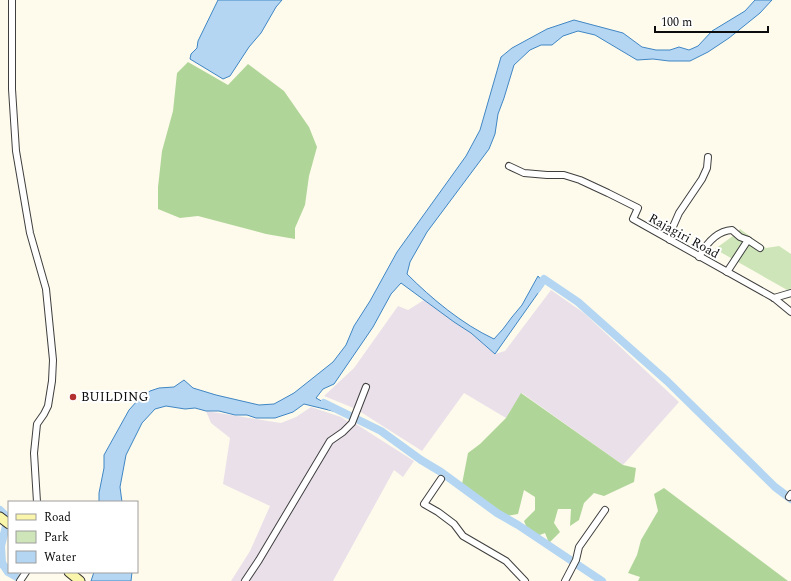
<svg xmlns="http://www.w3.org/2000/svg" width="791" height="581" viewBox="0 0 791 581" font-family="Spectral,serif">
	<style>
		.industrial { fill: #eae0ea }
		.green { fill: #cde5b8 }
		.forest { fill: #b0d599 }
		.water { fill: #b4d6f2; stroke: #4086c4 }
		.lines { fill: none; stroke-linecap: round; stroke-linejoin: round }
		.canal { stroke: #b4d6f2; stroke-width: 8 }
		.minor-casing { stroke: #3f3f3f; stroke-width: 8 }
		.secondary-casing { stroke: #2e2e2e; stroke-width: 11 }
		.minor { stroke: #fff; stroke-width: 6 }
		.secondary { stroke: #f9f6ab; stroke-width: 9 }
		.poi-dot { fill: #b2312e; stroke: #fff; stroke-width: 1.5 }
		.labels { text-anchor: middle; dominant-baseline: central; stroke-width: 4; stroke-linejoin: round; paint-order: stroke }
		.street-label { font-size: 13px; fill: #0c0c0c; stroke: #fff }
		.poi-label { font-size: 13px; fill: #0c0c0c; stroke: #fff; text-anchor: start }
	</style>
	<rect width="100%" height="100%" fill="#fefbec"/>
	<!-- industrial -->
	<g class="industrial">
		<polygon points="551,290 584,313 679,402 623,465 522,393 506,418 464,393 422,451 356,409 324,396 354,368 398,306 408,310 424,300 454,322 471,333 495,354 505,351"/>
		<polygon points="311,407 341,417 350,423 356,424 414,461 403,477 394,470 333,581 231,581 250,551 270,506 223,484 230,438 211,423 206,411 281,423 296,417"/>
	</g>
	<!-- green -->
	<polygon class="green" points="740,229 766,248 779,246 791,254 791,288 789,291 715,249 737,233"/>
	<!-- forest -->
	<g class="forest">
		<polygon points="188,62 228,85 248,64 284,91 309,127 317,147 309,176 305,205 295,228 295,239 266,234 198,216 180,218 158,209 158,187 162,151 173,111 177,73"/>
		<polygon points="521,393 623,465 636,468 634,482 604,496 594,493 584,503 579,520 570,526 571,509 558,509 554,523 560,532 549,543 545,533 537,536 528,531 524,521 535,510 535,497 524,490 518,514 507,516 468,490 462,484 468,453 480,444 506,418"/>
		<polygon points="664,488 788,581 638,581 640,577 628,573 637,555 641,540 658,511 654,494"/>
	</g>
	<!-- water -->
	<g class="water">
		<polygon points="218,0 282,0 276,7 261,33 249,47 230,76 223,79 190,59 191,54 197,48 198,41"/>
		<path d="M755,0H772L760,13L729,38L708,52L690,61H669L653,59L637,60L595,35L578,31L563,36L552,45H541L530,50L514,65L504,98L498,114L495,134L489,149L427,232L410,262L407,274C432,299 462,324 494,339L503,329L512,317L522,305L538,276L542,281L543,286L495,354L471,333L454,322L401,283L391,294L373,327L334,384L323,389L316,398L345,414L304,404L293,412L275,418H256L247,415H235L219,411H206L195,408L185,409L166,406L155,409L142,423L126,455L120,487L122,502H99V493L104,468V455L129,410L138,400L150,391L159,388L174,387L184,380L193,388L216,395L259,405L274,404L294,393L333,362L346,345L354,326L370,301L397,252L466,156L480,130L501,57L512,48L547,29L574,20L623,33L642,47L656,50H670L679,47L689,50L698,46L712,31L745,11Z"/>
		<polygon points="94,572 132,572 131,581 91,581"/>
	</g>
	<g class="lines">
		<!-- canal -->
		<g class="canal">
			<polyline points="537,289 544,279 578,302 667,381 775,487 791,499"/>
			<polyline points="324,403 381,431 421,460 441,472 497,513 518,525 602,581"/>
			<polyline points="0,510 8,518 1,546 2,563 0,564"/>
			<polyline points="2,563 8,572 17,577"/>
		</g>
		<defs>
			<g id="minor">
				<polyline points="12,0 12,89 16,151 30,233 46,289 53,360 52,381 48,406 44,414 37,424 34,453 37,502"/>
				<polyline points="509,166 524,173 547,175 564,175 580,180 608,193 638,208 633,219 774,298 791,312"/>
				<polyline points="670,240 672,229 679,213 702,179 707,168 708,157"/>
				<path d="M699,257C706,244 716,231 732,230L740,237L748,240"/>
				<polyline points="727,272 748,240 760,248"/>
				<polyline points="774,298 791,293"/>
				<polyline points="441,479 424,504 438,512 454,524 463,536 506,561 525,581"/>
				<polyline points="789,497 791,494"/>
				<polyline points="20,581 26,572"/>
				<polyline points="245,581 259,560 330,441 343,432 352,423 366,387"/>
				<polyline points="565,581 576,560 579,547 605,510"/>
			</g>
			<g id="secondary">
				<polyline points="0,517 9,524"/>
				<polyline points="69,572 80,581"/>
			</g>
		</defs>
		<!-- minor casing -->
		<use href="#minor" class="minor-casing"/>
		<!-- secondary casing -->
		<use href="#secondary" class="secondary-casing"/>
		<!-- minor -->
		<use href="#minor" class="minor"/>
		<!-- secondary -->
		<use href="#secondary" class="secondary"/>
	</g>
	<!-- markers -->
	<circle class="poi-dot" cx="73" cy="397" r="4"/>
	<g class="labels">
		<!-- street labels -->
		<g class="street-label">
			<text transform="translate(684 236) rotate(29)">Rajagiri Road</text>
		</g>
		<!-- poi labels -->
		<g class="poi-label">
			<text x="81" y="397">BUILDING</text>
		</g>
	</g>
	<!-- legend -->
	<rect x="8" y="501" width="130" height="72" fill="#ffffff" stroke="#9e9e9e"/>
	<rect x="16" y="514" width="20" height="6" fill="#f9f6ab" stroke="#9e9e9e"/>
	<text x="44" y="521" font-size="12" fill="#0c0c0c">Road</text>
	<rect x="16" y="531" width="20" height="12" fill="#cde5b8" stroke="#9e9e9e"/>
	<text x="44" y="541" font-size="12" fill="#0c0c0c">Park</text>
	<rect x="16" y="551" width="20" height="12" fill="#b4d6f2" stroke="#9e9e9e"/>
	<text x="44" y="561" font-size="12" fill="#0c0c0c">Water</text>
	<!-- scale -->
	<path d="M655 26v6h113v-6" fill="none" stroke="#0c0c0c" stroke-width="2"/>
	<text x="661" y="26" font-size="12" fill="#0c0c0c" stroke="#ffffff" stroke-width="3" paint-order="stroke">100 m</text>
</svg>
